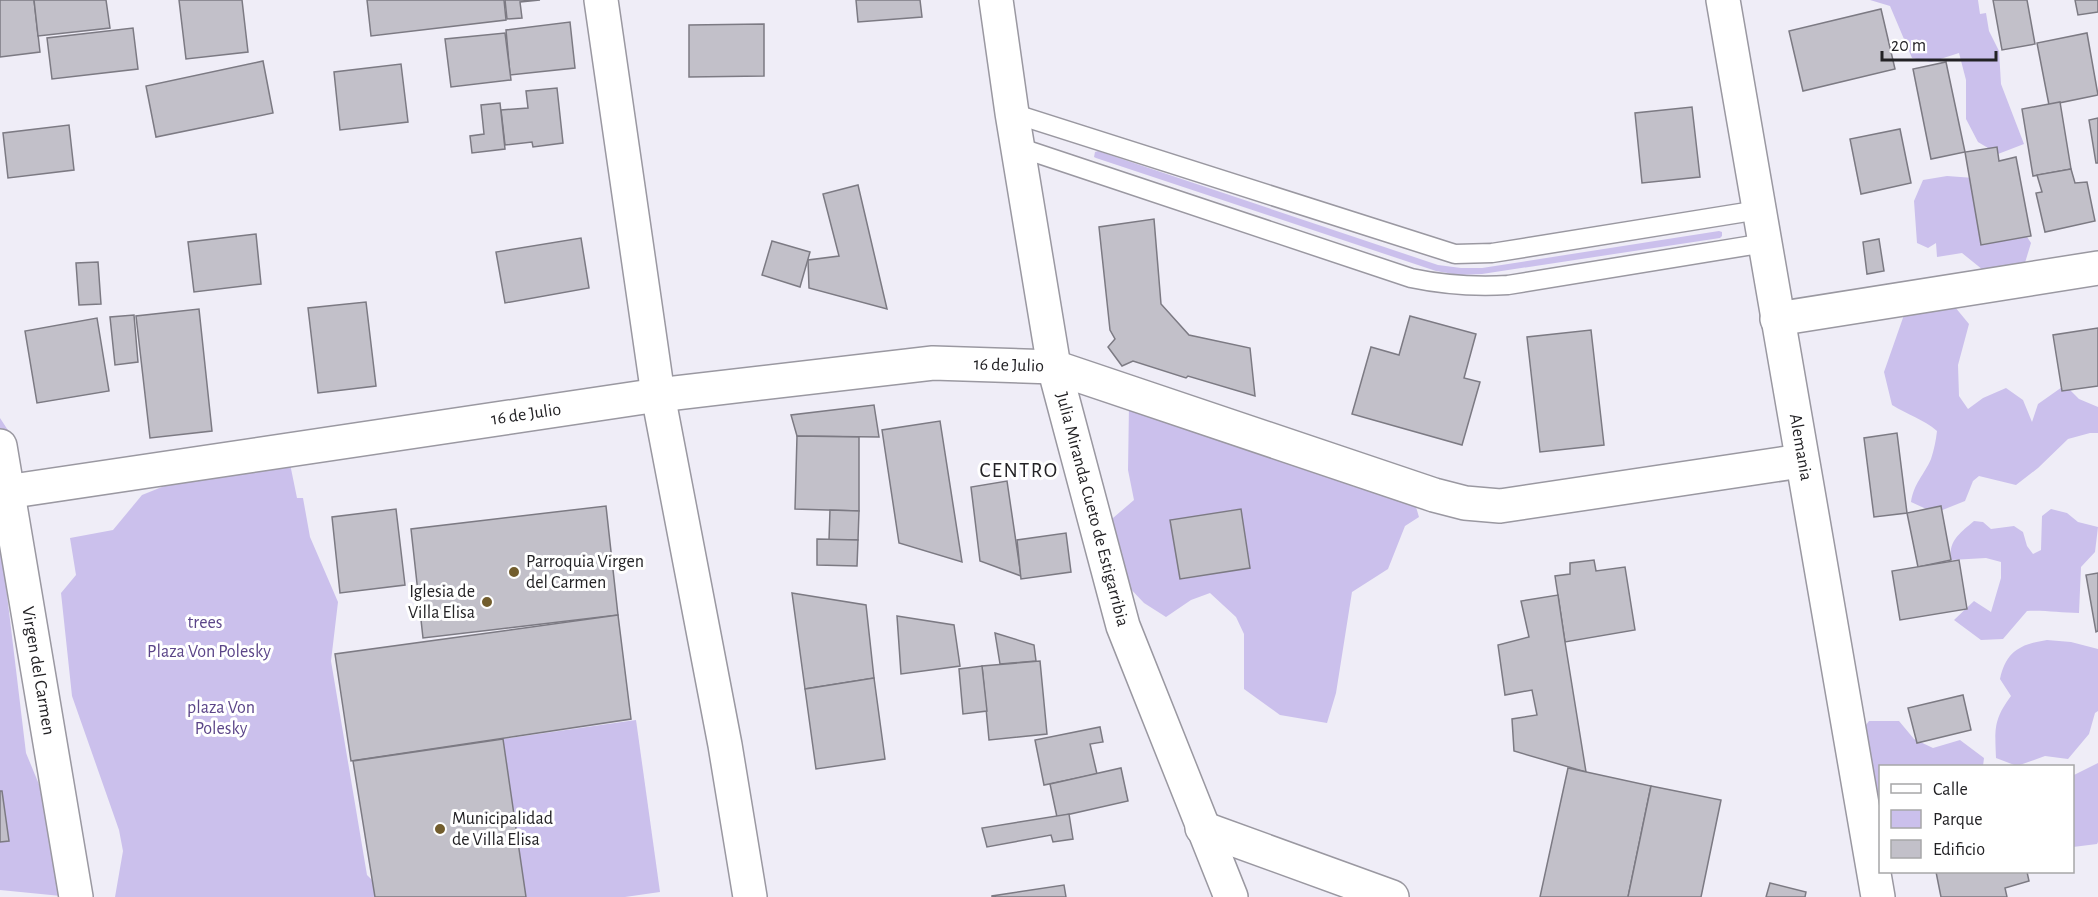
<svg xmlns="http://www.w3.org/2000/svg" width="2098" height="897" viewBox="0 0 2098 897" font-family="'Alegreya Sans',sans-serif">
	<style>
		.green { fill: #cbc0ec }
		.building { fill: #c2c0c9; stroke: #7c7a83; stroke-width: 1.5 }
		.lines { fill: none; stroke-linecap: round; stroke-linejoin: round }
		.lane-casing { stroke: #9a98a1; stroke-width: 21 }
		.street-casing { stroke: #9a98a1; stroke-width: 36 }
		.secondary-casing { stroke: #9a98a1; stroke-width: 36 }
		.lane { stroke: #fff; stroke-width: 18 }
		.street { stroke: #fff; stroke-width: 33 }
		.secondary { stroke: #fff; stroke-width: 33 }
		.poi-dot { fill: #725d2d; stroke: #fff; stroke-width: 2 }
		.labels { text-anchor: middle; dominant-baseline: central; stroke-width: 6; stroke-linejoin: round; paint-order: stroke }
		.street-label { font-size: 18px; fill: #232225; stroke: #fff }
		.poi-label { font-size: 18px; fill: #232225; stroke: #fff; text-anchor: start }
		.park-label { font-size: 18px; fill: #5b4588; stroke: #fff }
		.quarter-label { font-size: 21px; letter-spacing: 1.5px; fill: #232225; stroke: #fff }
	</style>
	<rect width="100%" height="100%" fill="#efedf7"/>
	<!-- green -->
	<g class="green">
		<polygon points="1870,0 1978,0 1980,14 1986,13 1989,31 1999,51 2001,84 2024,144 1998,154 1978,142 1966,119 1966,80 1959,53 1931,62 1912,58 1890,6"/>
		<polygon points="1098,151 1438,265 1461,268 1482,268 1719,231 1722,232 1722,236 1720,238 1482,274 1459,275 1436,271 1096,158 1094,157 1095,152"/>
		<polygon points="1947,176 1974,178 2022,229 2031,243 2024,266 1993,278 1962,253 1937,257 1936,243 1928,248 1917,243 1914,201 1923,180"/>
		<path d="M1950,301L1969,324L1958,365L1959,396L1968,409L1983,398L2006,388L2023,400L2032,422L2038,404L2065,385L2079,399L2098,407V433H2090L2068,439L2038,468L2016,485L1979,476L1973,481L1965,501L1935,513L1911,502C1914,483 1924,475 1931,459C1934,450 1936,440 1937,431C1923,419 1908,415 1892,405L1884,372L1905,312Z"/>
		<polygon points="1129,405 1196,433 1228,422 1277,452 1308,434 1343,455 1353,487 1405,470 1419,517 1405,526 1388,569 1352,592 1336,693 1327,723 1280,715 1244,689 1244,634 1236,617 1210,593 1191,600 1166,617 1144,603 1106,563 1113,518 1134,500 1128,470"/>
		<polygon points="0,418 15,441 4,570 26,753 74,869 61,896 0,890"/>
		<polygon points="259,448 288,454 297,498 303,498 310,537 338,602 331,661 367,875 389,897 115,897 123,851 119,830 72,696 61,593 76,575 70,538 113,530 142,495"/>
		<path d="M2051,509L2067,513L2078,522L2098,527L2095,552L2081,567L2079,613C2060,613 2045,610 2027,611L2003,639L1981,640L1954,620L1974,601L1991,612L2001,578V562L1986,558L1951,560C1948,541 1960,533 1974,521L1983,522L1991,529L2014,526L2023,532L2027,546L2033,554L2041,550L2042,516Z"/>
		<path d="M2047,640L2071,642L2098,649V711L2095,713L2089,734L2068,759L2045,756L2017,766L1996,758C1995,730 1993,720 2011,696L2000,679C2006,651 2021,644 2047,640Z"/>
		<polygon points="636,720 660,892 625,897 526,897 503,739"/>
		<polygon points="1869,721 1899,721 1914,739 1933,748 1960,740 1984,758 1983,766 1880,766 1880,802 1877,801 1852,744"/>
		<polygon points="2098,763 2098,842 2097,844 2073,847 2073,781 2074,775"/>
	</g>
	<!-- building -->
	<g class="building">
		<polygon points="0,0 34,0 40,52 0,57"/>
		<polygon points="34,0 106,0 110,28 38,36"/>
		<polygon points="179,0 242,0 248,52 186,59"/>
		<polygon points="367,0 504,0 506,20 371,36"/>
		<polygon points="505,0 540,0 520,2 522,18 507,19"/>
		<polygon points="856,0 920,0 922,17 858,22"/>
		<polygon points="1993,0 2027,0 2035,44 2002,50"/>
		<polygon points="2075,0 2098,0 2098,12 2078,15"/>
		<polygon points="1881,9 1895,69 1803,91 1789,31"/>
		<polygon points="570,22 575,68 510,75 506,30"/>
		<polygon points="764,24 764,76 689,77 689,25"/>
		<polygon points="133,28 138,69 52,79 47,38"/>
		<polygon points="505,33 511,80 451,87 445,39"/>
		<polygon points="2087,33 2098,95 2049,105 2037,43"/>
		<polygon points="263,61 273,113 156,137 146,86"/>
		<polygon points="1946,62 1965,152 1931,159 1913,69"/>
		<polygon points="401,64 408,122 340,130 334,72"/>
		<polygon points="557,88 563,143 533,147 532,142 505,145 501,110 528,108 526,91"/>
		<polygon points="2060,102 2071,169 2033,176 2022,109"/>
		<polygon points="500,103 505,149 472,153 470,136 484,134 481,105"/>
		<polygon points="1692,107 1700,177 1642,183 1635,113"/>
		<polygon points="2098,118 2098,163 2096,163 2089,120"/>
		<polygon points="69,125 74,170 8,178 3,133"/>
		<polygon points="1900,129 1911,183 1861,194 1850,139"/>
		<polygon points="1997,147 1999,161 2016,157 2031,236 1981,245 1965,152"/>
		<polygon points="2071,169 2075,183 2087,182 2095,221 2045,232 2036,193 2042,192 2037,175"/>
		<polygon points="858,185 887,309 809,288 808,260 839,256 823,194"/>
		<polygon points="1154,219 1161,304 1189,335 1250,348 1255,396 1188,376 1186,378 1133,361 1122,366 1108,347 1115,339 1110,330 1099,227"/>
		<polygon points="256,234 261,284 194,292 188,242"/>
		<polygon points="581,238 589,288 505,303 496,252"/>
		<polygon points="1879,239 1884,271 1867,274 1863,242"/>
		<polygon points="772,241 810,252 800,287 762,275"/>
		<polygon points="98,262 101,304 79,305 76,263"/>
		<polygon points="366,302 376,386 318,393 308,308"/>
		<polygon points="199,309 212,431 150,438 136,316"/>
		<polygon points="134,315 138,362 115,365 110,317"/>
		<polygon points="1410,316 1476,334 1464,378 1480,382 1462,445 1352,414 1371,347 1399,355"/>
		<polygon points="97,318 109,391 37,403 25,331"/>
		<polygon points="2098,328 2098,386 2062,391 2053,335"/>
		<polygon points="1591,330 1604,445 1540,452 1527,337"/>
		<polygon points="874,405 879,437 797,436 791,415"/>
		<polygon points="940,421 962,562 899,543 882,430"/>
		<polygon points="1897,433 1907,513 1874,517 1864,438"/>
		<polygon points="797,436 859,437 859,511 795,509"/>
		<polygon points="1007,481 1021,576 980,561 971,487"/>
		<polygon points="606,506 618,615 423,638 411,529"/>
		<polygon points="1941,506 1951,560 1918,567 1907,513"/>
		<polygon points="396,509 405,585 340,593 332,517"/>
		<polygon points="1241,509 1250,568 1180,579 1170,520"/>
		<polygon points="830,510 859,511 858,540 829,540"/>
		<polygon points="1066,533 1071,572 1021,579 1017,540"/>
		<polygon points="817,539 858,540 857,566 817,565"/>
		<polygon points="1594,560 1596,571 1625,567 1635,630 1565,642 1555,576 1570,574 1570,563"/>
		<polygon points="1959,560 1967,609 1900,620 1892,571"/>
		<polygon points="2098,573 2098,631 2096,632 2086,575"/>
		<polygon points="792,593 866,605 874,678 805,689"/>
		<polygon points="1558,595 1565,642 1586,772 1514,751 1512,719 1537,715 1532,690 1505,695 1498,645 1529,637 1521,601"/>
		<polygon points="618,615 631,719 351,761 335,654"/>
		<polygon points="897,616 954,625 960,666 901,674"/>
		<polygon points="995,633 1034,645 1036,661 1000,664"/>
		<polygon points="1040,661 1047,734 989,740 982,666"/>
		<polygon points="982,666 987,711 963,714 959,669"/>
		<polygon points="874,678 885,759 816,769 805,689"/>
		<polygon points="1963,695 1971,730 1917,743 1908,708"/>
		<polygon points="1100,727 1103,742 1090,744 1097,774 1044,785 1035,740"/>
		<polygon points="503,739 526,897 375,897 353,761"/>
		<polygon points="1121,768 1128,801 1057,817 1050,784"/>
		<polygon points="1568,768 1651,786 1628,897 1540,897"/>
		<polygon points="1651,786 1721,800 1701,897 1628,897"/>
		<polygon points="0,791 2,791 9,841 0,842"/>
		<polygon points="1069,814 1073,839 1053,842 1051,835 987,847 982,828"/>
		<polygon points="1936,872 2027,872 2029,881 2005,888 2007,897 1941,897"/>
		<polygon points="1770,883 1806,892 1805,897 1766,897"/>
		<polygon points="1064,885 1066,897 992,897 992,896"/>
	</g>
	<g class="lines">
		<defs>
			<g id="lane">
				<polyline points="1012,113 1455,254 1492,253 1759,210"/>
				<path d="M1018,147L1411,278C1444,285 1474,287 1508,285L1765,243"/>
			</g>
			<g id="street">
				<path id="s1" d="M996,0L1012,113L1054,367L1123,626L1231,897"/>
				<path id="s2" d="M1723,0L1878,897"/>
				<polyline points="1777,319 2098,268"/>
				<path id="s3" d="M0,493L658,395L933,363L1054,367L1434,495L1465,503L1500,506L1801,461"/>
				<polyline points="1202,828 1392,897"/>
			</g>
			<g id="secondary">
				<polyline points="601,0 658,395 725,745 750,897"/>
				<path id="s4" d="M0,446L76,897"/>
			</g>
		</defs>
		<!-- lane casing -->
		<use href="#lane" class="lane-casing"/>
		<!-- street casing -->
		<use href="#street" class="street-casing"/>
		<!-- secondary casing -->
		<use href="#secondary" class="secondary-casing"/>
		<!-- lane -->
		<use href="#lane" class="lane"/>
		<!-- street -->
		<use href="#street" class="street"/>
		<!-- secondary -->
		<use href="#secondary" class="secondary"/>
	</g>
	<!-- markers -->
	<g class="poi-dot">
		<circle cx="514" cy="572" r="6"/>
		<circle cx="487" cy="602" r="6"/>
		<circle cx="440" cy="829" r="6"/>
	</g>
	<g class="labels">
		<!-- street labels -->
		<g class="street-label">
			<text stroke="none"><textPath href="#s3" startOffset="1018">16 de Julio</textPath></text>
			<text stroke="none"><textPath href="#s3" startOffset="532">16 de Julio</textPath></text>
			<text stroke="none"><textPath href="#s2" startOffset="454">Alemania</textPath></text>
			<text stroke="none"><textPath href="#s1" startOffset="519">Julia Miranda Cueto de Estigarribia</textPath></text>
			<text stroke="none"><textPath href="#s4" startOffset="228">Virgen del Carmen</textPath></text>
		</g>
		<!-- poi labels -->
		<g class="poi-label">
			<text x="526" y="562">Parroquia Virgen<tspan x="526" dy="21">del Carmen</tspan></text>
			<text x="475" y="592" text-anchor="end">Iglesia de<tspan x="475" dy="21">Villa Elisa</tspan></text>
			<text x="452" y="819">Municipalidad<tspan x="452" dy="21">de Villa Elisa</tspan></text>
		</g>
		<!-- park labels -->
		<g class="park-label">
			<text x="205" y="623">trees</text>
			<text x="209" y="652">Plaza Von Polesky</text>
			<text x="221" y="708">plaza Von<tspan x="221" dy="21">Polesky</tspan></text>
		</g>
		<!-- quarter labels -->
		<g class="quarter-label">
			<text x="1019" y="470">CENTRO</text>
		</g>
	</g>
	<!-- legend -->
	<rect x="1879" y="765" width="195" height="108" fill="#ffffff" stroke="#a7a7a8" stroke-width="1.5"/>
	<rect x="1891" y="784" width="30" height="9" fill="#ffffff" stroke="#a7a7a8" stroke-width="1.5"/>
	<text x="1933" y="795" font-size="18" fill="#232225">Calle</text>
	<rect x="1891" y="810" width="30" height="18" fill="#cbc0ec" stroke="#a7a7a8" stroke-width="1.5"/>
	<text x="1933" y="825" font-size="18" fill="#232225">Parque</text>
	<rect x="1891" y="840" width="30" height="18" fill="#c2c0c9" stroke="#a7a7a8" stroke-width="1.5"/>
	<text x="1933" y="855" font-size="18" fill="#232225">Edificio</text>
	<!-- scale -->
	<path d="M1882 51v9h114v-9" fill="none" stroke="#232225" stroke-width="3"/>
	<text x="1891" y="51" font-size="18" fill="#232225" stroke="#ffffff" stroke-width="4.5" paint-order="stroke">20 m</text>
</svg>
